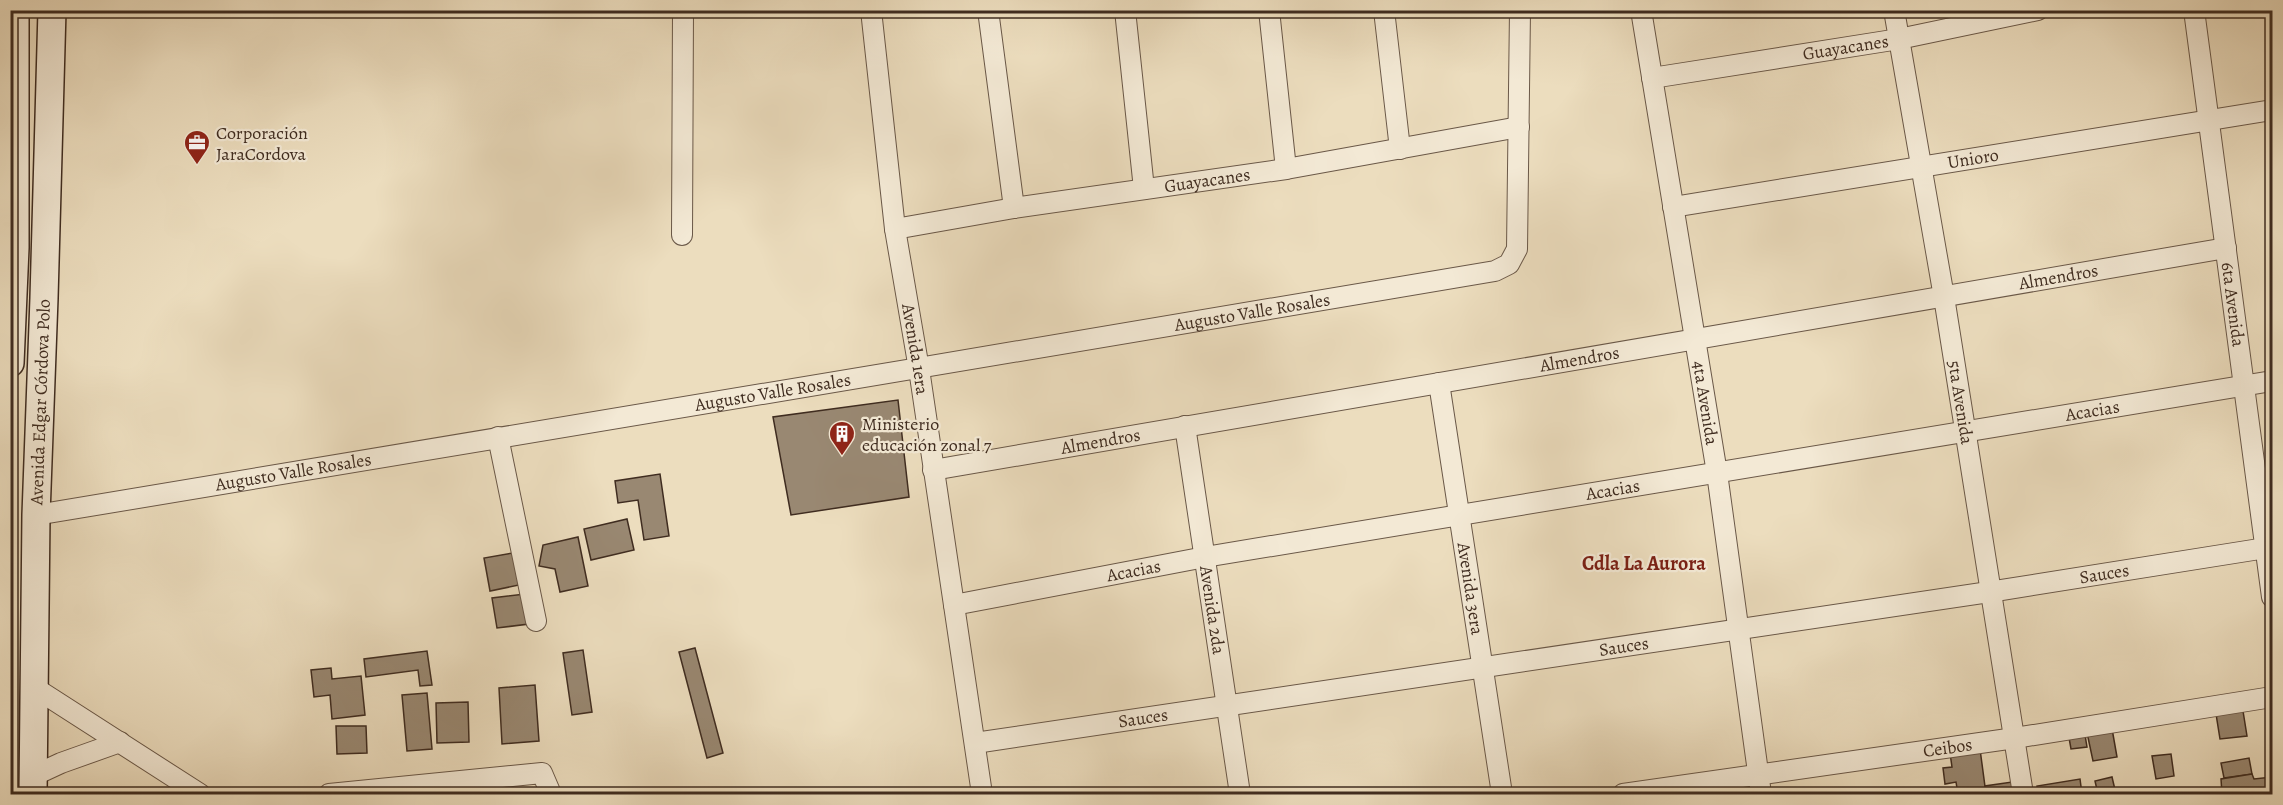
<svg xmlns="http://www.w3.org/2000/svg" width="2283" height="805" viewBox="0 0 2283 805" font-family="Alegreya,serif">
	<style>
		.building { fill: #998872; stroke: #3f2c20; stroke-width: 1.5 }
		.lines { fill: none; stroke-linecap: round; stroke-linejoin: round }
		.street-casing { stroke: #6a5848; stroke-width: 22 }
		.secondary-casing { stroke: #3f2c20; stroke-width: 30 }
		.street { stroke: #f3e9d5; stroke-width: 20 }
		.secondary { stroke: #f3e9d5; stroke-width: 27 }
		.labels { text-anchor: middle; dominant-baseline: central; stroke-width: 4.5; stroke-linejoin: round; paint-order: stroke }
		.street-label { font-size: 18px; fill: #3f2c20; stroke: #f3e9d5 }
		.poi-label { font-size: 18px; fill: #3f2c20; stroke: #f3e9d5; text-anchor: start }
		.neighbourhood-label { font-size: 20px; font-weight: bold; fill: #7a1f14; stroke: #f3e9d5 }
	</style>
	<rect width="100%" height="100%" fill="#ecddbe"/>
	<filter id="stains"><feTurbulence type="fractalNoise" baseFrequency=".00333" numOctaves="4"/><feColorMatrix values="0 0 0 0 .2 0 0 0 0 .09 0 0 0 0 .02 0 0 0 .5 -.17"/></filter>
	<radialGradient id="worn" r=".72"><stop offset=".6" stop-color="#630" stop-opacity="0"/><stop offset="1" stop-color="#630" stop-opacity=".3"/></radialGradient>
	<!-- building -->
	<g class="building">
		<polygon points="898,400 909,497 791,515 773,417"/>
		<polygon points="660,474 669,536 644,540 638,500 618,503 615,481"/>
		<polygon points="627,519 634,550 591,560 584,529"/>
		<polygon points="578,537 588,586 560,592 555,569 539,566 543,545"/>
		<polygon points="513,553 519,585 490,591 484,558"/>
		<polygon points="525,594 529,624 497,628 492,598"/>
		<polygon points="695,648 723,753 707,758 679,652"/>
		<polygon points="583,650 592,712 572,715 563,653"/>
		<polygon points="427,651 432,685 420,686 418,670 366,677 364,659"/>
		<polygon points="331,668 332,679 361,676 365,715 332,719 330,695 314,697 311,670"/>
		<polygon points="535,685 539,741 502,744 499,688"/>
		<polygon points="427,693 432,749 407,751 402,695"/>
		<polygon points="468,702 469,742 437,743 436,703"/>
		<polygon points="2243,711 2247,736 2220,739 2216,714"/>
		<polygon points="2111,723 2117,757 2093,761 2086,728"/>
		<polygon points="336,726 366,726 367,753 337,754"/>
		<polygon points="2084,729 2087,747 2071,749 2068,732"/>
		<polygon points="1980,749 1986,794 1958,794 1956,782 1945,784 1943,768 1952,767 1950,753"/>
		<polygon points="2171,754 2174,776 2156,779 2152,756"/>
		<polygon points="2249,758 2252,774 2224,778 2221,763"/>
		<polygon points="2252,774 2254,779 2272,777 2272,794 2222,794 2221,779"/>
		<polygon points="2112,777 2116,794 2098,794 2095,781"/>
		<polygon points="2080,779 2082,794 2038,794 2037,786"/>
		<polygon points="2012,782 2014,794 1986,794 1985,786"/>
		<polygon points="2221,788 2222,794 2180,794"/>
	</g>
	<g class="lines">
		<defs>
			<g id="street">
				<path id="s1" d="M871,10L895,229L919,369L982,794"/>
				<polyline points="988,10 1014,208"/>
				<polyline points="1125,10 1144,189"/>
				<polyline points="1269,10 1286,169"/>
				<polyline points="1384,10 1400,149"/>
				<path id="s2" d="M1641,10L1717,473L1761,794"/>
				<path id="s3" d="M1894,10L1944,297L2023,794"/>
				<path id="s4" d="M2194,10L2272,597"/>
				<path id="s5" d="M1652,78L1899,39L2038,10"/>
				<path id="s6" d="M1673,207L2272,110"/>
				<path id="s7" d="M895,229L1014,208L1286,169L1519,127"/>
				<polyline points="682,235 683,10"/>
				<path id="s8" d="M1439,383L1502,794"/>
				<path id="s9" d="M1185,426L1240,794"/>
				<polyline points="498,437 536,621"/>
				<path id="s10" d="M933,470L2226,248"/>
				<path id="s11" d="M36,515C522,433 1009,354 1495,271L1509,264L1517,249L1520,10"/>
				<path id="s12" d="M954,605L1205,557L2272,381"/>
				<polyline points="35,688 200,794"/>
				<path id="s13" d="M975,743L1989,592L2272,547"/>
				<polyline points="33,776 61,763 120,742"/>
				<polyline points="329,794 542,773 551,794"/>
				<path id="s14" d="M1623,794L2015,738L2272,697"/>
			</g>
			<g id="secondary">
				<polyline points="10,363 15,248 15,10"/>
				<path id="s15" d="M33,794L36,515L44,298L52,10"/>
			</g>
		</defs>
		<!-- street casing -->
		<use href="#street" class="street-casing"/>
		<!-- secondary casing -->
		<use href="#secondary" class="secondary-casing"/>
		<!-- street -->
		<use href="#street" class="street"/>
		<!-- secondary -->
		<use href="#secondary" class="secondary"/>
	</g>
	<!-- icons -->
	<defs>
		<symbol id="office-pin" viewBox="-11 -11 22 30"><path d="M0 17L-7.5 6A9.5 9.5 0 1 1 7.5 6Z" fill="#8f2418" stroke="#f3e9d5"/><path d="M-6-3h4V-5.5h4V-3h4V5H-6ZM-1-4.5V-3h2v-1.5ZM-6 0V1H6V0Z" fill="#fff"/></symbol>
		<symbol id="building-pin" viewBox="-11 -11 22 30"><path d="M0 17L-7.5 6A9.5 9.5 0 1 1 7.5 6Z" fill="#8f2418" stroke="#f3e9d5"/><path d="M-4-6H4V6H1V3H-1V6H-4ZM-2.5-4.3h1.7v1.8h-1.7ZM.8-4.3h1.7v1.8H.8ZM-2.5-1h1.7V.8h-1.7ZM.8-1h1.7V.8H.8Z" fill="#fff"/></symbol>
	</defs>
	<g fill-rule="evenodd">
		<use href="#office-pin" x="182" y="128" width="30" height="40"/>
		<use href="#building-pin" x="827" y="419" width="30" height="40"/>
	</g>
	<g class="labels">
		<!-- street labels -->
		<g class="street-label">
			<text stroke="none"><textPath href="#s5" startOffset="196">Guayacanes</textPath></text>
			<text stroke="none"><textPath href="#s6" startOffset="304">Unioro</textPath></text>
			<text stroke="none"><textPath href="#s7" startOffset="316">Guayacanes</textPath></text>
			<text stroke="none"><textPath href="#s10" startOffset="1142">Almendros</textPath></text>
			<text stroke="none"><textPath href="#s4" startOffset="297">6ta Avenida</textPath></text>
			<text stroke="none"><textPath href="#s11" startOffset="1233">Augusto Valle Rosales</textPath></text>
			<text stroke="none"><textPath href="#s1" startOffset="342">Avenida 1era</textPath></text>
			<text stroke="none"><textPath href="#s10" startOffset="656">Almendros</textPath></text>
			<text stroke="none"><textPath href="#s11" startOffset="747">Augusto Valle Rosales</textPath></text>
			<text stroke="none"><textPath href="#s15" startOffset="392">Avenida Edgar Córdova Polo</textPath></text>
			<text stroke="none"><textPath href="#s2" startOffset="398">4ta Avenida</textPath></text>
			<text stroke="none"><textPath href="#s3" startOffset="398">5ta Avenida</textPath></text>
			<text stroke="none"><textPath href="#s12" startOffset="1155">Acacias</textPath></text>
			<text stroke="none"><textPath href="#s10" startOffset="170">Almendros</textPath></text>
			<text stroke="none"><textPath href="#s11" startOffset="261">Augusto Valle Rosales</textPath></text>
			<text stroke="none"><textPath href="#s12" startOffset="669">Acacias</textPath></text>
			<text stroke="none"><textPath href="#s12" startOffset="183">Acacias</textPath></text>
			<text stroke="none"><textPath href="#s13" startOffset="1142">Sauces</textPath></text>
			<text stroke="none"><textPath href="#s8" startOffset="208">Avenida 3era</textPath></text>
			<text stroke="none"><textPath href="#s9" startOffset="186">Avenida 2da</textPath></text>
			<text stroke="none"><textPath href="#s13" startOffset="656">Sauces</textPath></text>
			<text stroke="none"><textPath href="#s13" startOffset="170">Sauces</textPath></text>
			<text stroke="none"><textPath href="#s14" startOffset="328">Ceibos</textPath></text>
		</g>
		<!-- poi labels -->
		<g class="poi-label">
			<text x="216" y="133">Corporación<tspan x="216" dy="21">JaraCordova</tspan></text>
			<text x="862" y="424">Ministerio<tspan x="862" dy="21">educación zonal 7</tspan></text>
		</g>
		<!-- neighbourhood labels -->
		<g class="neighbourhood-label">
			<text x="1644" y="563">Cdla La Aurora</text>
		</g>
	</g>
	<!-- margin -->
	<rect width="2283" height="805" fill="none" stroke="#ecddbe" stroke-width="36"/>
	<rect x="12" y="12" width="2259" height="781" fill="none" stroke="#3f2c20" stroke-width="3"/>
	<rect x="18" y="18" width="2247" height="769" fill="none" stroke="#3f2c20" stroke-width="1.5"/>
	<rect width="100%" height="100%" filter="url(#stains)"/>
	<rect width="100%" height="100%" fill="url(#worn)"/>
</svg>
